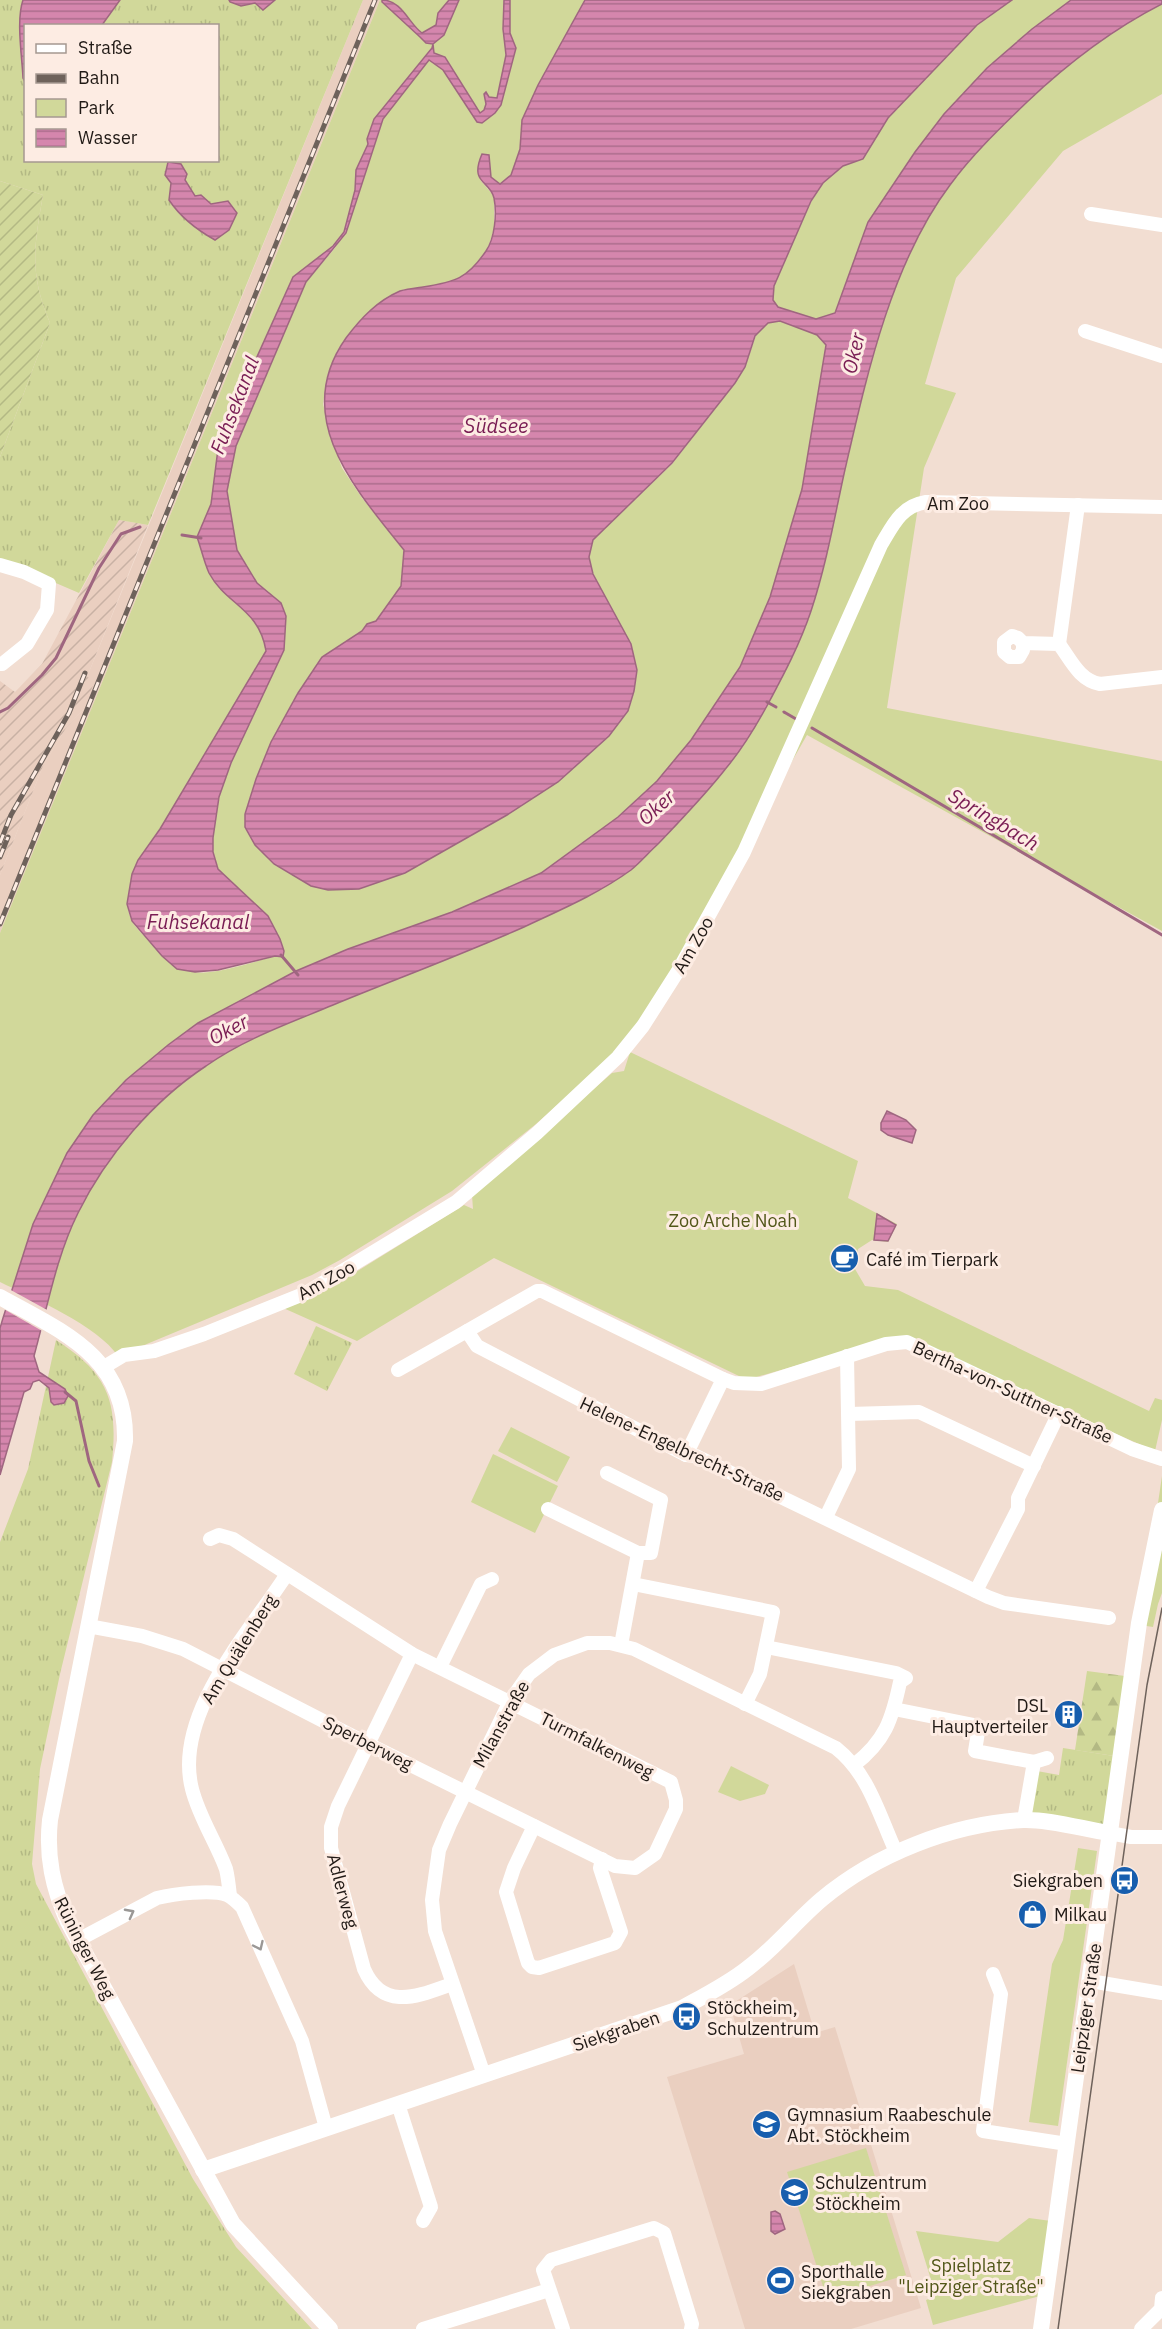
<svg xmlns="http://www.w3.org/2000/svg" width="1162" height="2329" viewBox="0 0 1162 2329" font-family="'IBM Plex Sans',sans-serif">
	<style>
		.built { fill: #eacfc0 }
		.industrial { fill: url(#industrial-furrows) }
		.grass { fill: url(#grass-tufts); fill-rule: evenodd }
		.forest { fill: url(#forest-firs) }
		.park { fill: #d1d89a; fill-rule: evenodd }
		.garden { fill: url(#garden-furrows) }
		.water { fill: url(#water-rules); stroke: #9f6680; stroke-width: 1.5 }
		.pier { fill: #f2ded2 }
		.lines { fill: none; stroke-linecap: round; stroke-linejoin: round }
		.stream { stroke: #9f6680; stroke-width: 3 }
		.minor { stroke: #fff; stroke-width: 14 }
		.tertiary { stroke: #fff; stroke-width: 16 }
		.tram { stroke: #6e625b; stroke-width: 1.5 }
		.rail-casing { stroke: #6e625b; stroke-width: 5 }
		.rail { stroke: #fdece3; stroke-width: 3; stroke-dasharray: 9; stroke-linecap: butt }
		.oneway { stroke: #9b9896 }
		.labels { text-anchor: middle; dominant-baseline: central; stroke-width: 6; stroke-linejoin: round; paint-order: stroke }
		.street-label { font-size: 18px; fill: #211a16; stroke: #fdece3 }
		.park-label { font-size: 18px; fill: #525719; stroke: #fdece3 }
		.poi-label { font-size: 18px; fill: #211a16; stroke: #fdece3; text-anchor: start }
		.water-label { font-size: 20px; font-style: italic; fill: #791c53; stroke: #fdece3 }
	</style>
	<defs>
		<pattern id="industrial-furrows" width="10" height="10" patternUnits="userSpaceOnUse" patternTransform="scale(1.5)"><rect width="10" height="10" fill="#eacfc0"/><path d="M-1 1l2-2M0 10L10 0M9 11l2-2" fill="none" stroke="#c8b1a4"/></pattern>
		<pattern id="grass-tufts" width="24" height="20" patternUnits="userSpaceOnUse" patternTransform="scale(1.5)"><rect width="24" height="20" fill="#d1d89a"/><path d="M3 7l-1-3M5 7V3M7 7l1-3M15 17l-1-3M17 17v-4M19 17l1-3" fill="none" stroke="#b3b984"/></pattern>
		<pattern id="forest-firs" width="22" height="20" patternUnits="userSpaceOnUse" patternTransform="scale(1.5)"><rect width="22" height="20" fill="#d1d89a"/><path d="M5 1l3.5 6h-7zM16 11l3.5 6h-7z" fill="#b3b984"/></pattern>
		<pattern id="garden-furrows" width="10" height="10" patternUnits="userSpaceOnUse" patternTransform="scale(1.5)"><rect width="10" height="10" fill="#d1d89a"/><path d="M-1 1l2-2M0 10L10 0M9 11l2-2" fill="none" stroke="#b3b984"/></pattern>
		<pattern id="water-rules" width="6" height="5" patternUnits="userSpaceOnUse" patternTransform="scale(1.5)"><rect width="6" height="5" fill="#d586ad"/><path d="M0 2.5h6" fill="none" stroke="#ac6d8c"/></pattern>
	</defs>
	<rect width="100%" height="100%" fill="#f2ded2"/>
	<!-- built -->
	<g class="built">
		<polygon points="363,0 380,0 0,933 0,875 43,766 66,728 84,709 87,677"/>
		<polygon points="794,1964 815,2033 835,2027 921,2308 851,2329 745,2329 667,2077 744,2054 730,2005"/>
	</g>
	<!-- industrial -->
	<polygon class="industrial" points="119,520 148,525 87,677 95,680 84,709 66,728 43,766 0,875 0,681 15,692 42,664"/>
	<!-- grass -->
	<g class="grass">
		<path d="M0,0H363L148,525L119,520L79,593L0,559V457L50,323C29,273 34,247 43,195L0,181ZM26,26H218V160H26Z"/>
		<polygon points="316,1326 352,1343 327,1391 294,1374"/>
		<path d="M56,1340C109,1374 118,1402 112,1462L60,1674L40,1769L32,1864L36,1884L193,2179L236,2247L312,2329H0V1542L28,1469Z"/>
		<polygon points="1063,1748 1114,1756 1105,1827 1030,1817 1037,1771 1059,1775"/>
	</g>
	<!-- forest -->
	<polygon class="forest" points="1087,1671 1125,1676 1114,1756 1075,1750"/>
	<!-- park -->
	<g class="park">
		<path d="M380,0H585L522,120L520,149L511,175L500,184L491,177L488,163L482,154L478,166L481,181L494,196V229L488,248L472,271L451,283L402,290L352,330L337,351L327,377L323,404L333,443L342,468L362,498L404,550L401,586L376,621L367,624L362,631L322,657L298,693L271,742L274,864L311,886L328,890L359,889L405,873L507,815L558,782L609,736L634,691L637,670L631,644L593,574L589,557L593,540L672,464L735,383L745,367L773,286L811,202L823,183L843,166L863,159L888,118L977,25L1012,0H1162V94L1063,151L956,278L925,384L956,393L924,468L887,708L1162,761V931L807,735L665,983L617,1052L536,1124L452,1191L340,1260L312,1275L118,1356C98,1326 33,1298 0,1282V933ZM345,232L335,248L306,282L236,446L227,491L237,550L257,583L269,592L284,650L231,762L219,797L213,838V852L218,869L268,916L280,939L284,951L283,957L275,956C257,961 212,976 195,972C178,969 160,954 150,942C145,936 136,929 132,921C118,895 143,850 160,829L266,651L263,635L249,614L223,589L197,537L211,504L219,441L293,277L333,246Z"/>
		<polygon points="630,1052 858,1161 848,1198 897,1224 888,1242 872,1240 858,1249 855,1269 865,1286 898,1290 1149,1411 1155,1398 1162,1400 1162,1420 1155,1451 895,1337 753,1378 741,1377 494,1258 357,1341 281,1307 335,1285 464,1205 473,1209 472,1195 612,1073 624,1071"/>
		<polygon points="511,1427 570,1457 557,1482 498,1451"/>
		<polygon points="493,1454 558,1486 535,1533 471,1502"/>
		<polygon points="1162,1476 1162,1593 1158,1604 1153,1627 1140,1625"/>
		<polygon points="731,1766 769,1785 765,1794 740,1801 718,1792"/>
		<polygon points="1078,1848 1097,1851 1058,2126 1029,2122 1052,1964 1063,1940"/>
		<polygon points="866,2148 906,2275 827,2299 787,2172"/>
		<polygon points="1029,2218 1051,2221 1040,2296 933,2325 926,2300 936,2296 916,2231 998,2242"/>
	</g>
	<!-- garden -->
	<path class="garden" d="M0,181L43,195C34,247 29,273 50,323L0,457Z"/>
	<!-- water -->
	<g class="water">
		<path d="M23,0H120L102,25L26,26L25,82L23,78C22,56 16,20 23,0Z"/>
		<polygon points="229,0 275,0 263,10 255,3 241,6 230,2"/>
		<path d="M382,0C402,0 409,24 422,33L436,25L438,13L449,0H459L444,35L433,44L434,53L445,57L480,113L484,110L486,104L484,94L486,92L489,97L497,98L506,55L503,29L504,0H510V33L516,48L501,105L495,113L482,123L477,122L443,70L429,60L383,119L346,233L306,282L236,446L227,491L237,550L257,583L281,603L286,616L284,650L231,763L219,797L213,838V852L218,869L268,916L280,939L284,951L283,957L275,956L218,970L195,972L177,969L162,956L132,921L127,904L132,874L138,860L160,829L266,651C259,608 226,605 209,573C204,562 201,548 197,537L211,504L219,441L293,277L333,246L344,232L355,190L356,170L368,144L367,139L374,119L432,48L433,44L426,43L420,37L382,2Z"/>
		<path d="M585,0H1012L977,25L888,118L863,159L843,166L823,183L811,201L774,286L773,300L778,307L816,319L835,313L868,222L915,152L944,114L987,68L1032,29L1071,0H1162V4C1111,30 1067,64 1026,103C999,129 972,155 950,185C890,265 866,379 844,474C834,520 826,566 811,611C800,644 784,674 768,704C756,726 743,748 727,767C706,794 682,819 658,844C649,852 641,862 631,870C598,894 560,910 524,927C461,955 396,979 333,1005C290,1023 244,1039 206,1066C153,1101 106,1156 78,1213C56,1257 47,1309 34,1356L39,1372L65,1389L68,1396L64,1403L54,1405L51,1402L49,1388L39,1380L33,1382L30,1389L24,1392L0,1475V1328L3,1318L33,1224L67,1153L93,1115L126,1080L168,1045L198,1023L296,971L348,949L452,912L541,873L618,817L657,781L691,740L740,667L770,597L802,489L826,345L817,335L780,321L768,323L755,336L745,367L735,383L672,463L593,540L589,557L593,574L631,644L637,670L634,691L628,711L609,736L558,782L507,815L405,873L359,889L328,890L311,886L274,864L255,845L245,827V814L256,779L271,742L298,693L322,657L362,631L367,624L376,621L401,586L404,550C355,489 290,417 346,338C361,318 377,301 400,291C407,289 416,288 423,287C455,282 467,279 486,251C495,238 497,213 494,198C490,180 469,184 482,154L489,155L491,177L500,184L511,175L520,149L522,120L538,85Z"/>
		<path d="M168,162L181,164L187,174L185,180L195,196L201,195L211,204L228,201L237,213L229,230L215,240C197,230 181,218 169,200L171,183L165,175Z"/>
		<polygon points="887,1111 906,1120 916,1130 912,1143 888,1135 881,1130 881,1123"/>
		<polygon points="877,1214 896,1225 888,1241 874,1240"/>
		<polygon points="775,2211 780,2214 785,2229 775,2234 771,2231 771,2212"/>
	</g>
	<!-- pier -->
	<polygon class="pier" points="9,1289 49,1311 44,1332 2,1308"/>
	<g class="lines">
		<!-- stream -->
		<g class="stream">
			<polyline points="182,535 201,538"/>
			<polyline points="767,702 776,707"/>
			<polyline points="0,712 8,708 42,675 56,658 99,568 121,534 140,527"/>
			<polyline points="784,712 796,719"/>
			<polyline points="812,728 1162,935"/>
			<polyline points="281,955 298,975"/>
			<polyline points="65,1392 76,1401 89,1461 99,1486"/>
		</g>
		<!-- minor -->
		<g class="minor">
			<polyline points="1091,214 1162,225"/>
			<polyline points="1085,331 1162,356"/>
			<polyline points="0,565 24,572 49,584 47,610 27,644 2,664 0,664"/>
			<path d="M1023,643V650L1019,657H1010L1004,652V642L1012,636L1018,638L1023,643L1059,644C1071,660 1079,680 1100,684L1162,677"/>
			<polyline points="1059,644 1078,505"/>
			<polyline points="467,1331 537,1291 542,1291 723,1379 734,1383 761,1384 886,1344 907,1342 1132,1449 1162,1459"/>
			<path d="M104,1367L124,1355L154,1351L204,1334L306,1293L456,1202L537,1133L618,1057L643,1026L678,971L744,852L881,545C893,525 901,506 926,502L1162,507"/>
			<polyline points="398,1370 467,1331 477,1346 686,1455 696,1456 988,1597 1004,1603 1109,1618"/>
			<polyline points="849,1414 919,1412 1034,1466"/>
			<polyline points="686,1455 723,1379"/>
			<polyline points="607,1473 661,1500 651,1553 638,1553 621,1645"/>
			<polyline points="548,1509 638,1553"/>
			<polyline points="826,1517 849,1469 847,1356"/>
			<polyline points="633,1584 773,1612 760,1674 745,1704"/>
			<polyline points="976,1591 1018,1509 1018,1498 1059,1413"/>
			<polyline points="88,1626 142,1636 183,1649 368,1744 615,1866 635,1868 655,1854 676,1809 676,1800 671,1782 412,1654 233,1539 219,1535 210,1539"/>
			<path d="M766,1647L896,1673L906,1678L900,1682C892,1720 885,1741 854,1765"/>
			<path d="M412,1654L338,1806L331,1827V1848L364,1969C383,2012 418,1996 452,1984"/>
			<polyline points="440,1667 481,1584 492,1579"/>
			<polyline points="894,1709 979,1726 975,1751 1034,1762"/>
			<polyline points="1024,1820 1034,1762 1047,1758"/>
			<polyline points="534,1826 514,1868 506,1892 528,1963 532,1967 539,1968 615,1943 621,1932 600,1868 602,1859"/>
			<polyline points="1109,1833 1131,1837 1162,1837"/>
			<path d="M230,1896C229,1887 228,1877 226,1869C216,1842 199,1817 192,1789C173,1715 248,1634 287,1574"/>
			<path d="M78,1940L157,1898C173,1894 212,1889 227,1895C233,1898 237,1902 242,1907L302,2041L326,2128"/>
			<polyline points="993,1974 1001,1994 983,2131 1067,2144"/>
			<polyline points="1090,1981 1162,1993"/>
			<path d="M484,2075L435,1931L432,1900L439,1850L450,1824L510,1701L529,1674L554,1655L587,1643H610L634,1649L836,1748C869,1774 879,1815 896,1852"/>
			<polyline points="398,2104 431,2207 423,2221"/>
			<polyline points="423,2329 549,2290"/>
			<polyline points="563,2329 543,2270 551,2260 654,2228 664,2233 692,2324 691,2329"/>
			<polyline points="1141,2329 1161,2309 1162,2298"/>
		</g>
		<!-- tertiary -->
		<g class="tertiary">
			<path d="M0,1297C63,1332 127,1357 125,1441L50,1820C46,1857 53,1888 68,1922L233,2224L330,2329"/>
			<path d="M203,2170L682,2008C704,1996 728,1984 748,1968C775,1948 796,1921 822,1899C876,1854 952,1824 1023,1820C1049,1819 1083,1829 1109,1833"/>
			<polyline points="1041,2329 1139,1623 1162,1510"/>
		</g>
		<!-- tram -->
		<polyline class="tram" points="1058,2329 1147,1685 1162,1608"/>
		<defs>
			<g id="rail">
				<polyline points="0,843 11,815 69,713 85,673"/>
				<polyline points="0,857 8,837"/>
				<polyline points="0,924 375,0"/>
			</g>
		</defs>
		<!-- rail casing -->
		<use href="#rail" class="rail-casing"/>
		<!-- rail -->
		<use href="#rail" class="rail"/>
	</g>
	<!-- one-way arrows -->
	<defs><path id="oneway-chevron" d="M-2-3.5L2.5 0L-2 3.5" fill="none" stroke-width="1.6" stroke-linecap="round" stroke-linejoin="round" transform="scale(1.5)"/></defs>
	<g class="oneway">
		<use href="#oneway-chevron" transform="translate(130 1913) rotate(-28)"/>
		<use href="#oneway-chevron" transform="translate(259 1946) rotate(65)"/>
	</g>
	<!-- icons -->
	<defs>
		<symbol id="cafe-disc" viewBox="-11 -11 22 22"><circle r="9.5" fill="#175eae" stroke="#fdece3"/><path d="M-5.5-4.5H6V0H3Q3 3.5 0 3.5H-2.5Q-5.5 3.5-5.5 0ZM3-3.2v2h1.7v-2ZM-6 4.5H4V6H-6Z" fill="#fff"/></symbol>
		<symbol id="building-disc" viewBox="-11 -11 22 22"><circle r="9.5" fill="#175eae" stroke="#fdece3"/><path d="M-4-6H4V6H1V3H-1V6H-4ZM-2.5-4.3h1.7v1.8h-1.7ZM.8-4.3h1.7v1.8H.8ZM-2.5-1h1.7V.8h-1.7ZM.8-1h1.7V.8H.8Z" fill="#fff"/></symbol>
		<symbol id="bus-disc" viewBox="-11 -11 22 22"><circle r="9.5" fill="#175eae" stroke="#fdece3"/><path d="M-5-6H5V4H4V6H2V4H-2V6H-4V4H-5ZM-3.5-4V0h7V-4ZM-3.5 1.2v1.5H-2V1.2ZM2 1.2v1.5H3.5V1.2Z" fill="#fff"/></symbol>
		<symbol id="shop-disc" viewBox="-11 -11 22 22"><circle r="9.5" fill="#175eae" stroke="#fdece3"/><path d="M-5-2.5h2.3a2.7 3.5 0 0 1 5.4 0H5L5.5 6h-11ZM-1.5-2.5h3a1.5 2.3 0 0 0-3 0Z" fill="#fff"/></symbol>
		<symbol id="school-disc" viewBox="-11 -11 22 22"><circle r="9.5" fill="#175eae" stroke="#fdece3"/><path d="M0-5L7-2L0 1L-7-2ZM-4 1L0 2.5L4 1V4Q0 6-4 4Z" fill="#fff"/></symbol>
		<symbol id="stadium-disc" viewBox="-11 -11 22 22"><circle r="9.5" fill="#175eae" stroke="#fdece3"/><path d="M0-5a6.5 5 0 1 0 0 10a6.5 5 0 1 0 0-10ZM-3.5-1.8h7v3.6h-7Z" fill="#fff"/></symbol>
	</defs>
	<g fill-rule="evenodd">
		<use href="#cafe-disc" x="828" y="1242" width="33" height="33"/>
		<use href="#building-disc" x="1052" y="1698" width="33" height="33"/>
		<use href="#bus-disc" x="1108" y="1864" width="33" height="33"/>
		<use href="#shop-disc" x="1016" y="1898" width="33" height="33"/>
		<use href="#bus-disc" x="670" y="2000" width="33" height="33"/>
		<use href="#school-disc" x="750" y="2108" width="33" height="33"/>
		<use href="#school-disc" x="778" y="2176" width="33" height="33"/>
		<use href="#stadium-disc" x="764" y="2264" width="33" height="33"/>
	</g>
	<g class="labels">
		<!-- street labels -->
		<g class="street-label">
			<text x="958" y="503">Am Zoo</text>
			<text transform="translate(693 945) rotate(-60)">Am Zoo</text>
			<text transform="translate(326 1280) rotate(-29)">Am Zoo</text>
			<text transform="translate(1013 1392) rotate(25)">Bertha-von-Suttner-Straße</text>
			<text transform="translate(682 1449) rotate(25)">Helene-Engelbrecht-Straße</text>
			<text transform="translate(239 1649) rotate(-58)">Am Quälenberg</text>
			<text transform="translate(501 1724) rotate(-61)">Milanstraße</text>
			<text transform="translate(368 1743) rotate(27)">Sperberweg</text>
			<text transform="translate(597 1745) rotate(27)">Turmfalkenweg</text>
			<text transform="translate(343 1891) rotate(75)">Adlerweg</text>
			<text transform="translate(85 1948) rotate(63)">Rüninger Weg</text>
			<text transform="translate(1086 2008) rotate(-82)">Leipziger Straße</text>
			<text transform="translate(616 2031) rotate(-19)">Siekgraben</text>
		</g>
		<!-- park labels -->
		<g class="park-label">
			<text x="733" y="1220">Zoo Arche Noah</text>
			<text x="971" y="2265">Spielplatz<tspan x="971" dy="21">"Leipziger Straße"</tspan></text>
		</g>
		<!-- poi labels -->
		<g class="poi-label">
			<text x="866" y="1259">Café im Tierpark</text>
			<text x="1048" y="1705" text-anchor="end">DSL<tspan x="1048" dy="21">Hauptverteiler</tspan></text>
			<text x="1103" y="1880" text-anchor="end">Siekgraben</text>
			<text x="1054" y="1914">Milkau</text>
			<text x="707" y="2007">Stöckheim,<tspan x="707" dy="21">Schulzentrum</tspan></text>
			<text x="787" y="2114">Gymnasium Raabeschule<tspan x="787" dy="21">Abt. Stöckheim</tspan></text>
			<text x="815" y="2182">Schulzentrum<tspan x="815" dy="21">Stöckheim</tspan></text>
			<text x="801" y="2271">Sporthalle<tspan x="801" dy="21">Siekgraben</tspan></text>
		</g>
		<!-- water labels -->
		<g class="water-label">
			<text transform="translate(853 353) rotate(-77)">Oker</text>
			<text transform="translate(234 405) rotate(-69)">Fuhsekanal</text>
			<text x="496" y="425">Südsee</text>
			<text transform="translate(656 807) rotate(-42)">Oker</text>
			<text transform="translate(994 819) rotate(31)">Springbach</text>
			<text x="198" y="921">Fuhsekanal</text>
			<text transform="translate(228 1029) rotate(-28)">Oker</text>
		</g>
	</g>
	<!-- legend -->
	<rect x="24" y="24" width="195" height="138" fill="#fdece3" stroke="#a59891" stroke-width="1.5"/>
	<rect x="36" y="44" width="30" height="9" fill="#ffffff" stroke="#a59891" stroke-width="1.5"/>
	<text x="78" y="54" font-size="18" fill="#211a16">Straße</text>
	<rect x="36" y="74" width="30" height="9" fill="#6e625b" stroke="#a59891" stroke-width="1.5"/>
	<text x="78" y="84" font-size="18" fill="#211a16">Bahn</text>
	<rect x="36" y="99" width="30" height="18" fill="#d1d89a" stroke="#a59891" stroke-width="1.5"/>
	<text x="78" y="114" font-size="18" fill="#211a16">Park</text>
	<rect x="36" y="129" width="30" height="18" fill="url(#water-rules)" stroke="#a59891" stroke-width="1.5"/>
	<text x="78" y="144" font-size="18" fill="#211a16">Wasser</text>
</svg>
